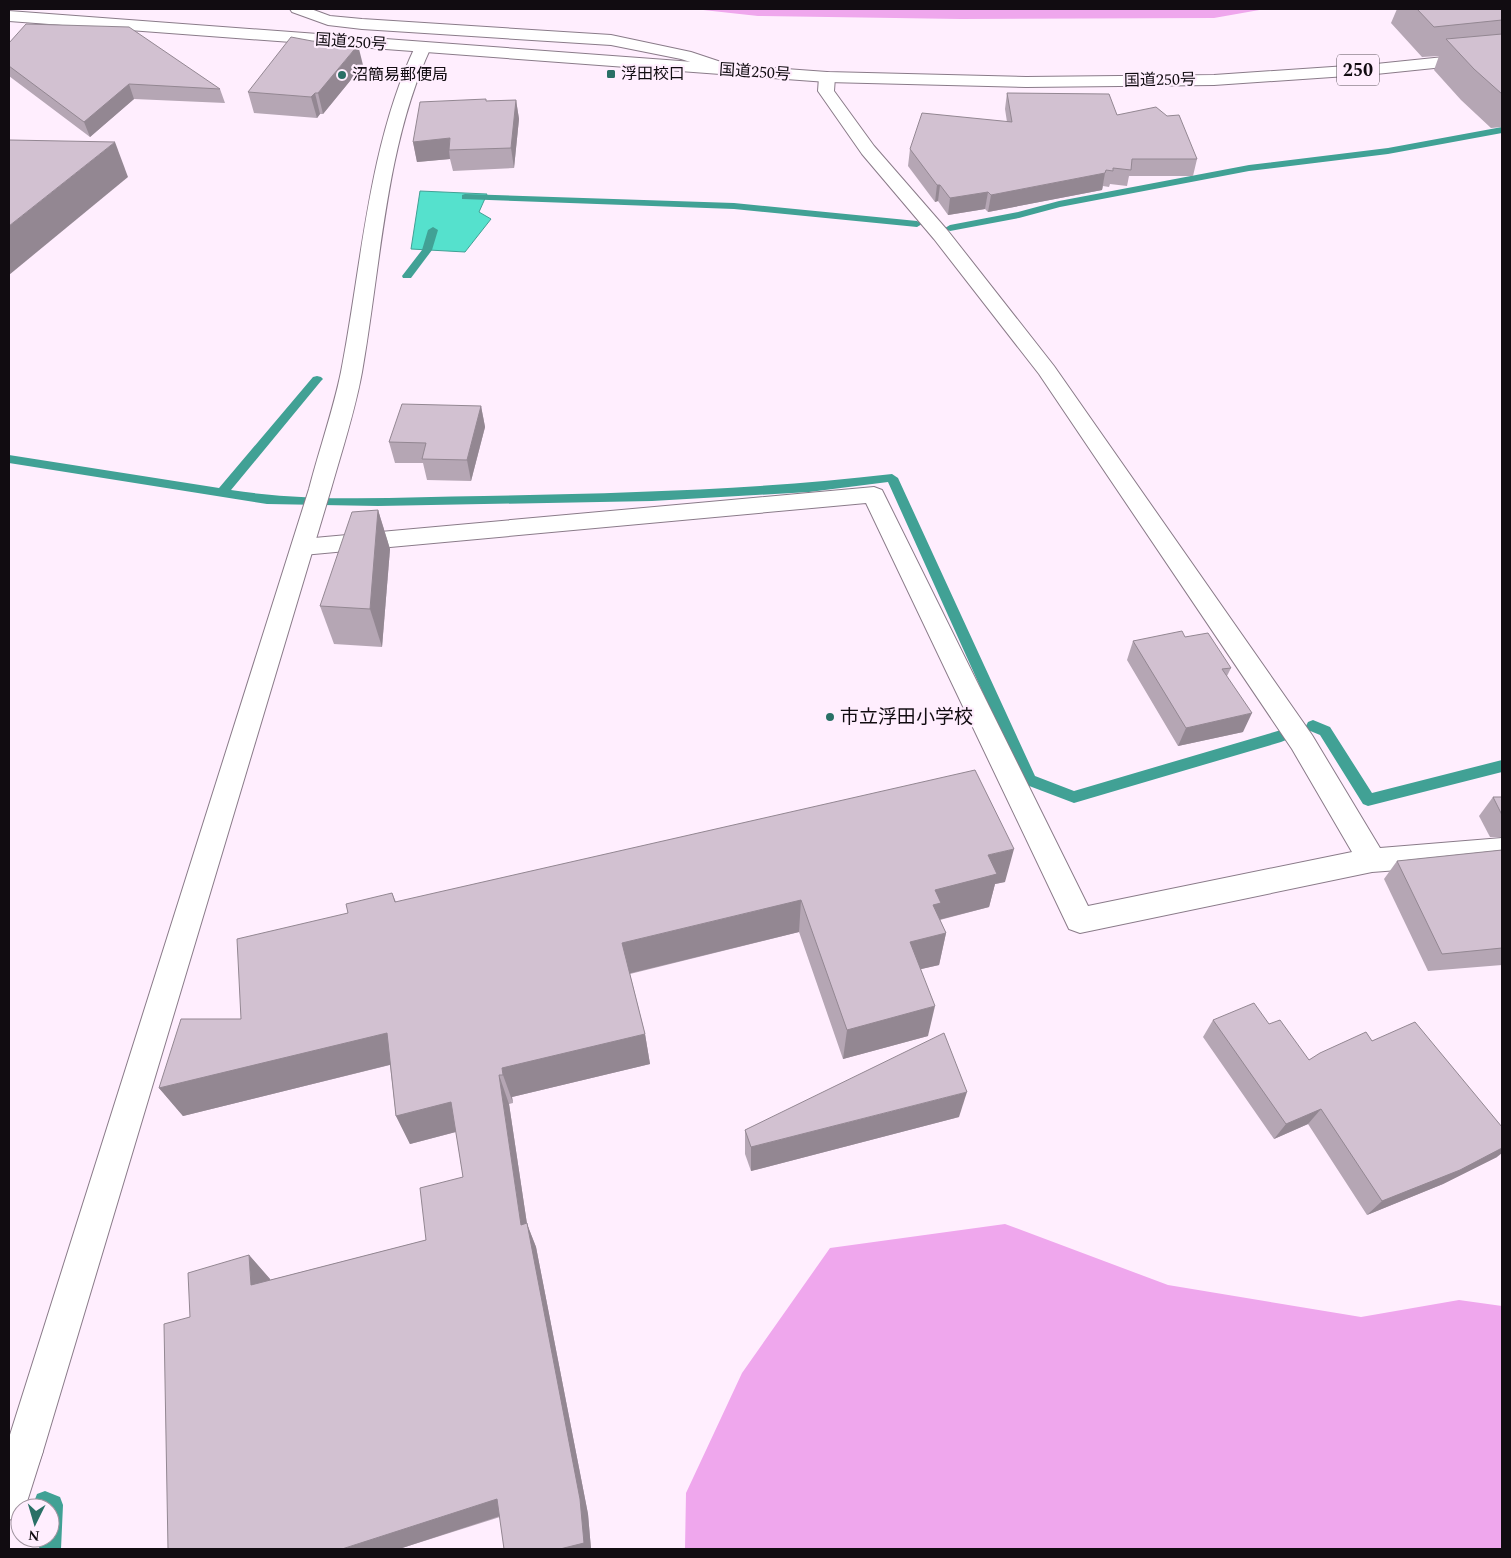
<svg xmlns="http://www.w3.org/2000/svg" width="1511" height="1558" viewBox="0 0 1511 1558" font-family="Spectral,'Noto Sans JP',serif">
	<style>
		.forest { fill: #efa7ed }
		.water { fill: #55e1cd; stroke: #41a195 }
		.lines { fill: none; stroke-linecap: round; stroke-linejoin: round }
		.stream { fill: #41a195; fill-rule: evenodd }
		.minor-casing { stroke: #8a7b89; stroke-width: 2 }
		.tertiary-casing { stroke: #8a7b89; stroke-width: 2 }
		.trunk-casing { stroke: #8a7b89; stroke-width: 2 }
		.minor { fill: #fff; fill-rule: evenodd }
		.tertiary { fill: #fff; fill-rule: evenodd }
		.trunk { fill: #fff; fill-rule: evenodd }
		.wall { fill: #b5a6b4 }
		.shaded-wall { fill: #938792 }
		.building { fill: #d2c1d1; stroke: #938792 }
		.poi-dot { fill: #297066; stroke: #ffeefe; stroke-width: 2 }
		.labels { text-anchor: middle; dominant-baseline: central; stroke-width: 4.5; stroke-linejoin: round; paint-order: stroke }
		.far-street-label { font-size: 16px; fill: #110c11; stroke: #ffeefe }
		.far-poi-label { font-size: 16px; fill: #110c11; stroke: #ffeefe; text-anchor: start }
		.shield { fill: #ffeefe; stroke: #585058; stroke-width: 1 }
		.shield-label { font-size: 18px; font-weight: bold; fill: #110c11 }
		.poi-label { font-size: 19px; fill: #110c11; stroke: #ffeefe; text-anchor: start }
	</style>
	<rect width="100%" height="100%" fill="#ffeefe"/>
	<!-- forest -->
	<g class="forest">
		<polygon points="694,9 1265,9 1214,18 961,19 758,16"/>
		<polygon points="1005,1224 1168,1285 1361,1317 1459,1300 1502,1306 1502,1549 685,1549 686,1493 742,1373 830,1248"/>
	</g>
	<!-- water -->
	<polygon class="water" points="420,191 487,194 479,212 491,219 465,252 411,249"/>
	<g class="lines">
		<!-- stream -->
		<g class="stream">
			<polygon points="1502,127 1502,133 1388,154 1249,171 1060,207 1019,218 950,231 945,228 950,225 1018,212 1059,201 1249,165 1388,148"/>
			<polygon points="465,194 734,203 917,221 922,224 917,227 734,209 462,199 462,195"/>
			<polygon points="433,227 438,230 432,250 411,278 403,278 402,276 422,250 428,230"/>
			<path d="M317,376L321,377L323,379L321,381L231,490C314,503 400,497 484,496C621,493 756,490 892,474L898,478L1035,776L1074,791L1281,730L1286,732L1288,736L1286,740L1281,742L1074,803L1024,784L888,482L809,492L652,501L378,506L267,504L9,463V455L219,488L313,377Z"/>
			<polygon points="1313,720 1330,727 1372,793 1502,760 1502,772 1368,806 1363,804 1320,735 1308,730 1306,726 1308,722"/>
			<polygon points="45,1491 60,1497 63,1505 61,1549 39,1549 40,1538 50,1538 50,1508 37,1508 34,1502 37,1494"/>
		</g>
		<defs>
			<g id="minor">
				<polygon points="290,9 311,9 330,16 362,19 611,35 691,52 733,66 735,69 733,72 727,74 681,59 611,45 362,29 328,25 292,12"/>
				<polygon points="827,72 833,74 835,77 834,91 874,146 948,231 1054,366 1312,735 1380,848 1502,838 1502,862 1372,872 1080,933 1069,929 866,503 303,555 295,553 291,547 295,541 303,539 874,487 882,490 1088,906 1352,852 1292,749 1039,374 934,239 862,154 818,91 819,77 821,74"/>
				<polygon points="24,1432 38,1437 43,1451 25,1508 20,1508 20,1515 9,1520 9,1435"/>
			</g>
			<path id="tertiary" d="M423,42L429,44L431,47C385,146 381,265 362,372C355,411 342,450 331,489L43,1451L38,1465L24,1470L10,1465L9,1438L309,489C319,450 333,411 341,372C362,264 368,147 415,47L417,44Z"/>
			<polygon id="trunk" points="9,11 827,72 1026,77 1214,75 1376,64 1502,51 1502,61 1376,74 1214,85 1026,87 827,82 9,21"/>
		</defs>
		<!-- minor casing -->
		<use href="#minor" class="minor-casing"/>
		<!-- tertiary casing -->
		<use href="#tertiary" class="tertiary-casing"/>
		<!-- trunk casing -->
		<use href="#trunk" class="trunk-casing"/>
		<!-- minor -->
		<use href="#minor" class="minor"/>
		<!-- tertiary -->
		<use href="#tertiary" class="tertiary"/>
		<!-- trunk -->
		<use href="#trunk" class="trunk"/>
	</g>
	<!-- wall -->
	<g class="wall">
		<polygon points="1397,9 1502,9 1502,127 1491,128 1461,100 1434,70 1439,56 1422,57 1391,23"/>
		<polygon points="9,43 220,89 225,103 134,99 90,137 9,76"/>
		<polygon points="363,65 323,114 320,114 317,118 254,113 248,92"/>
		<polygon points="1007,93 1117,115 1197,159 1193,176 1129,176 1127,186 1110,184 1109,187 1103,186 1102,190 988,212 985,209 948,215 938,201 935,202 908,166 910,149 1007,122 1005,109"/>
		<polygon points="516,100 519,119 514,168 453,171 450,159 417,162 413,142 486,101"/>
		<polygon points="481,406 485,427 471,481 427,480 423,463 395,463 389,442"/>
		<polygon points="378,510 390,549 382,647 334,644 320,606"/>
		<polygon points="1185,637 1231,668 1227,676 1243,732 1178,746 1127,660 1133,641"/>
		<polygon points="1493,797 1502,797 1502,837 1490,837 1479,816"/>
		<polygon points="1502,850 1502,965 1428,971 1384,879 1397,861"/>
		<polygon points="1005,882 995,884 989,907 940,920 946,933 939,965 921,969 928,1036 843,1059 799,932 630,974 645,1034 650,1064 512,1097 513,1103 509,1104 527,1224 536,1247 588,1514 591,1549 504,1549 500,1517 399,1549 168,1549 190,1317 249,1255 270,1279 270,1280 426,1240 463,1177 456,1132 410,1144 396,1116 390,1065 183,1116 159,1088 241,1019 348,913 392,893 396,902"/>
		<polygon points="1213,1020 1269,1024 1309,1060 1372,1041 1497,1157 1443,1184 1367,1215 1308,1124 1274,1139 1203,1037"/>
		<polygon points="959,1117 751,1171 745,1154 745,1130"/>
	</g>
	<!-- shaded-wall -->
	<g class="shaded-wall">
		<polygon points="358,45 363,65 323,114 318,93"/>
		<polygon points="129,84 134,99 90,137 84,122"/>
		<polygon points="315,93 320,114 317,118 311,97"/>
		<polygon points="516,100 519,119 514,168 511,148"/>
		<polygon points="450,138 449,150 450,159 417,162 413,142"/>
		<polygon points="115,142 128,177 9,275 9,226"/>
		<polygon points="1105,173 1102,190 988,212 991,195"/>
		<polygon points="937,185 940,185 938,201 935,202"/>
		<polygon points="988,192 985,209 948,215 950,198"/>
		<polygon points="481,406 485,427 471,481 467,460"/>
		<polygon points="378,510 390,549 382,647 370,609"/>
		<polygon points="1252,713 1243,732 1178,746 1186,728"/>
		<polygon points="1014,849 1005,882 995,884 989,907 930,922 935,890 988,855"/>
		<polygon points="801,900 799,932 627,974 622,943"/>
		<polygon points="946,933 939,965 904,973 910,942"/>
		<polygon points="935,1006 928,1036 843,1059 847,1030"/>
		<polygon points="387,1033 401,1062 183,1116 159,1088"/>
		<polygon points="645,1034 650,1064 512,1097 513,1103 503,1075 502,1068"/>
		<polygon points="499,1075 509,1104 527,1224 536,1247 588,1514 591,1549 560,1549 521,1225"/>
		<polygon points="967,1092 959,1117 751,1171 751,1147"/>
		<polygon points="451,1102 463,1130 410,1144 396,1116"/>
		<polygon points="1321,1109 1308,1124 1274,1139 1286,1124"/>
		<polygon points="1502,1148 1502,1153 1497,1157 1443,1184 1367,1215 1382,1201"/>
		<polygon points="249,1255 270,1279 273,1308 251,1285"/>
		<polygon points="497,1499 509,1513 399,1549 342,1549"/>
	</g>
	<!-- building -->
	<g class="building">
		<polygon points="1417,9 1502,9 1502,20 1434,27"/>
		<polygon points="26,24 129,27 220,89 129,84 84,122 9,66 9,43"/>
		<polygon points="1502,34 1502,94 1474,69 1446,39"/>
		<polygon points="291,37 312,41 358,45 318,93 315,93 311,97 248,92"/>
		<polygon points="1007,93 1109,94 1117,115 1156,107 1167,116 1179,115 1197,159 1132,159 1131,170 1113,168 1113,171 1106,170 1105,173 991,195 988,192 950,198 940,185 937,185 910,149 922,113 1012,122"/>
		<polygon points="486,99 486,101 516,100 511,148 449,150 450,138 413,142 420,102"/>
		<polygon points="10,140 115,142 9,226 9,141"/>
		<polygon points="402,404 481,406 467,460 422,459 426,443 389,442"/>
		<polygon points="378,510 370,609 320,606 352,512"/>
		<polygon points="1182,631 1185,637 1208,633 1231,668 1222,669 1252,713 1186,728 1133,641"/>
		<polygon points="975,770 1014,849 988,855 997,874 935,890 941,903 933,905 946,933 910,942 935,1006 847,1030 801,900 622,943 645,1034 502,1068 503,1075 499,1075 521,1225 527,1223 580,1499 584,1543 560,1549 504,1549 497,1499 342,1549 168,1549 164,1324 190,1317 188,1273 249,1255 251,1285 426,1240 420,1188 463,1177 451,1102 396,1116 387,1033 159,1088 181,1019 241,1019 237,939 348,913 346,904 392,893 395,902"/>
		<polygon points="1493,797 1502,797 1502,815"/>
		<polygon points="1502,850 1502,948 1442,954 1397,861"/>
		<polygon points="1254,1003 1269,1024 1280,1020 1309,1060 1320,1053 1366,1032 1372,1041 1415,1022 1502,1127 1502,1148 1460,1170 1382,1201 1321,1109 1286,1124 1213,1020"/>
		<polygon points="944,1033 967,1092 751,1147 745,1130"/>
	</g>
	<!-- markers -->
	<g class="poi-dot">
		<rect x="606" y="69" width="10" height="10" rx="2.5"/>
		<circle cx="342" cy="75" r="5"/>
		<circle cx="830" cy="717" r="5"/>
	</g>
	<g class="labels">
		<!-- far-street labels -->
		<g class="far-street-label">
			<text transform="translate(351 42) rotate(4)">国道250号</text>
			<text transform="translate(755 72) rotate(4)">国道250号</text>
			<text transform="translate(1160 80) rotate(-1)">国道250号</text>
		</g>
		<!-- far-poi labels -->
		<g class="far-poi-label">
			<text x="621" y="74">浮田校口</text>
			<text x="352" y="75">沼簡易郵便局</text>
		</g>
		<!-- shield labels -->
		<rect class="shield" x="1337" y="54.5" width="42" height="31" rx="4"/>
		<g class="shield-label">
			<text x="1358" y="70">250</text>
		</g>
		<!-- poi labels -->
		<g class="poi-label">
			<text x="840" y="717">市立浮田小学校</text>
		</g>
	</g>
	<!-- border -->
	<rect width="1511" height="1558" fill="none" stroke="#110c11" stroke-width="20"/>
	<!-- north arrow -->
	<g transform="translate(35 1523) rotate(185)"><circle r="24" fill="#ffeefe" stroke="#a0949f"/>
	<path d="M0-4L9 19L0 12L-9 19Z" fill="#297066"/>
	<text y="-8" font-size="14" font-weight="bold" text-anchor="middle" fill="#110c11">N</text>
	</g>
</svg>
